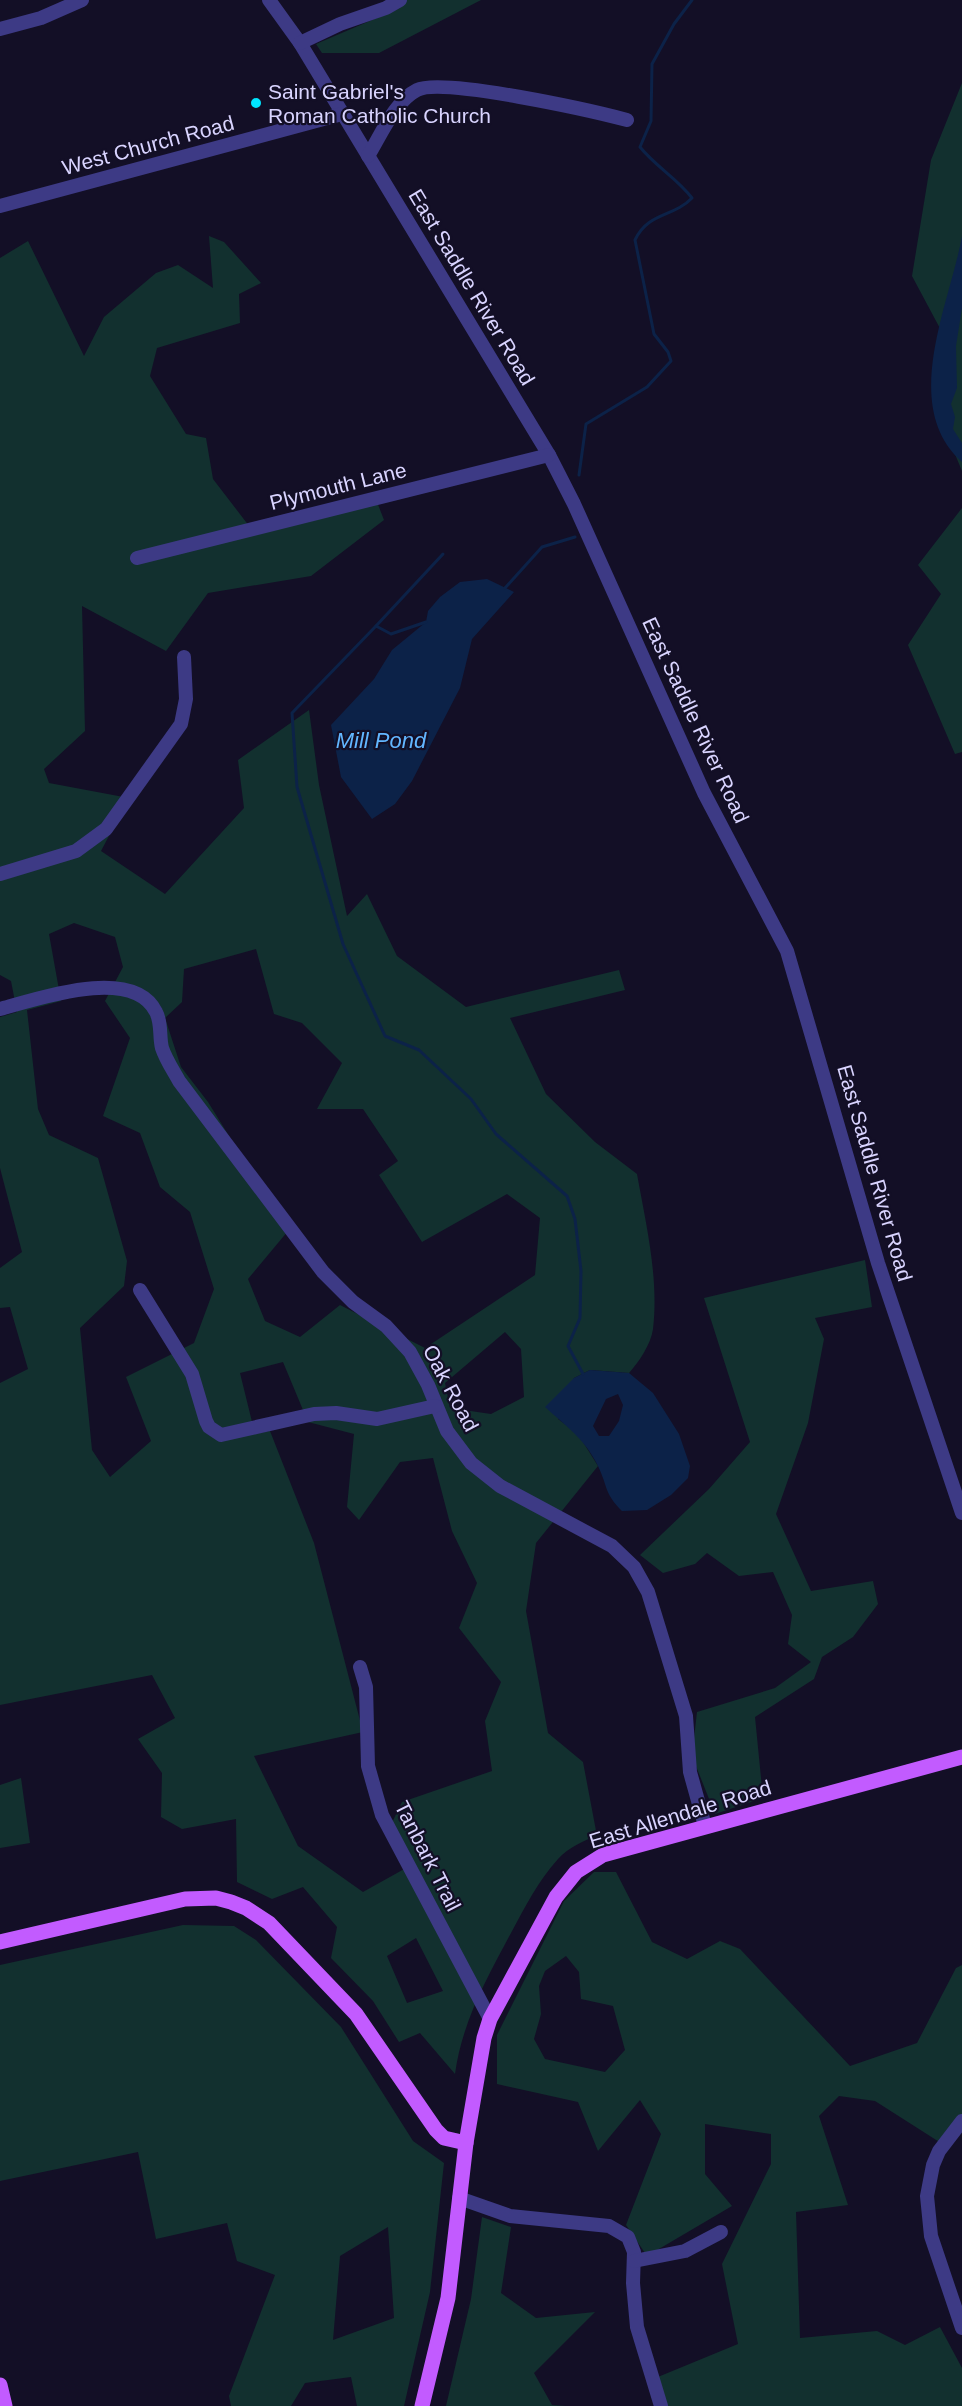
<svg xmlns="http://www.w3.org/2000/svg" width="962" height="2406" viewBox="0 0 962 2406" font-family="Arial,sans-serif">
	<style>
		.green { fill: #12302f; fill-rule: evenodd }
		.water { fill: #0c2248; fill-rule: evenodd }
		.lines { fill: none; stroke-linecap: round; stroke-linejoin: round }
		.stream { stroke: #0c2248; stroke-width: 3 }
		.minor { stroke: #3d3a85; stroke-width: 14 }
		.major { stroke: #c25bff; stroke-width: 15 }
		.poi-dot { fill: #00e5ff; stroke: #130f26; stroke-width: 2 }
		.labels { text-anchor: middle; dominant-baseline: central; stroke-width: 4.5; stroke-linejoin: round; paint-order: stroke }
		.poi-label { font-size: 21px; fill: #d9d4ff; stroke: #130f26; text-anchor: start }
		.street-label { font-size: 21px; fill: #d9d4ff; stroke: #130f26 }
		.water-label { font-size: 22px; font-style: italic; fill: #62b6ff; stroke: #130f26 }
	</style>
	<rect width="100%" height="100%" fill="#130f26"/>
	<!-- green -->
	<g class="green">
		<polygon points="396,0 481,0 379,53 322,53 316,44 400,8"/>
		<polygon points="962,83 962,471 945,430 943,334 912,276 931,160"/>
		<path d="M209,236L224,242L261,283L239,294L240,323L157,348L150,376L186,434L206,438L213,479L256,535L377,502L384,520L311,576L208,593L166,651L82,606L85,731L44,769L49,783L129,798L101,851L165,894L244,808L238,760L309,710L319,785L347,916L367,894L397,956L466,1007L619,970L625,990L510,1018L546,1094L595,1142L637,1174C646,1224 659,1278 653,1329C651,1344 639,1362 629,1373L590,1370L574,1378L558,1419L578,1434L598,1466L536,1543L526,1611L548,1733L583,1762L597,1836C584,1840 568,1848 558,1859C538,1881 525,1907 511,1933C487,1978 462,2022 455,2074L420,2033L399,2042L373,2001L331,1958L337,1927L303,1887L272,1899L237,1882L236,1819L182,1829L161,1817L162,1773L138,1739L175,1718L152,1675L0,1705V1383L28,1369L10,1307L0,1308V1268L22,1252L0,1168V1017L17,1012L11,981L0,975V258L28,241L84,356L104,317L156,273L178,265L213,288ZM74,923L115,937L123,967L105,1001L130,1038L103,1116L140,1133L160,1187L190,1212L214,1289L194,1343L126,1377L151,1441L110,1477L92,1450L80,1328L124,1286L127,1261L98,1158L49,1135L38,1109L27,1010L61,1001L49,934ZM256,949L274,1014L302,1023L342,1063L317,1109H363L398,1161L379,1175L422,1242L507,1194L540,1218L535,1275L425,1348L340,1305L300,1337L265,1321L248,1279L288,1231L208,1102L181,1067L165,1018L182,1002L184,969ZM505,1332L521,1349L524,1397L491,1414L450,1408L445,1383ZM283,1362L308,1422L354,1434L347,1507L359,1520L400,1462L433,1458L452,1531L477,1583L459,1628L501,1682L485,1721L492,1771L402,1802L388,1831L406,1868L363,1892L298,1846L254,1756L363,1732L314,1543L270,1431L255,1434L240,1373ZM416,1938L443,1991L407,2003L387,1956Z"/>
		<polygon points="962,508 962,752 955,754 908,645 941,594 918,565"/>
		<polygon points="865,1260 872,1307 815,1318 824,1339 808,1423 776,1514 811,1591 873,1581 878,1604 853,1637 822,1657 814,1679 755,1717 763,1798 715,1814 692,1756 697,1712 775,1688 811,1662 788,1644 792,1615 773,1572 739,1576 707,1553 695,1564 663,1573 640,1555 709,1489 750,1442 704,1298"/>
		<polygon points="21,1778 30,1843 0,1848 0,1785"/>
		<path d="M594,1872H616L652,1942L687,1959L720,1941L740,1949L850,2066L917,2043L956,1968L962,1965V2129L944,2145L875,2101L839,2096L819,2116L848,2205L796,2212L800,2338L877,2331L905,2345L940,2327L962,2368V2406H657L653,2379L738,2344L722,2264L771,2164V2134L705,2124V2174L732,2206L647,2256L626,2225L661,2134L640,2100L598,2151L578,2102L497,2084V2035L564,1901ZM566,1956L579,1972L581,1999L613,2006L625,2050L605,2072L545,2059L534,2039L541,2014L539,1986L545,1971Z"/>
		<path d="M183,1925L234,1926L256,1940L341,2027L413,2141L444,2163L430,2292L404,2406H357L351,2377L305,2383L291,2406H231L229,2396L275,2275L237,2261L227,2223L156,2239L138,2152L0,2181V1965ZM388,2227L394,2318L333,2340L340,2256Z"/>
		<polygon points="482,2217 511,2227 501,2293 536,2318 595,2312 534,2373 552,2405 566,2406 446,2406 471,2299"/>
	</g>
	<!-- water -->
	<g class="water">
		<path d="M962,236V308L956,346L957,388L951,404L955,417L953,429L962,443V462C899,406 950,304 962,236Z"/>
		<polygon points="487,579 514,592 472,639 460,688 412,781 395,804 372,819 341,777 331,725 374,679 392,650 426,622 428,611 440,597 460,582"/>
		<path d="M590,1370L629,1373L653,1393L679,1434L690,1466L688,1478L671,1495L647,1510L622,1511C604,1493 608,1487 598,1466C585,1439 566,1426 545,1407L574,1378ZM618,1394L623,1405L619,1421L609,1436H599L593,1426L606,1399Z"/>
	</g>
	<g class="lines">
		<!-- stream -->
		<g class="stream">
			<path d="M579,475L586,424L647,387L671,361L668,352L654,334L635,240C648,212 674,217 692,198C677,178 656,167 640,147L651,121L652,64L674,24L692,0"/>
			<polyline points="505,588 542,547 575,537"/>
			<polyline points="426,622 391,634 376,626 292,713 297,787 343,944 385,1036 419,1050 471,1099 496,1134 567,1196 575,1219 581,1271 580,1318 568,1346 583,1374"/>
			<polyline points="376,626 443,554"/>
		</g>
		<!-- minor -->
		<g class="minor">
			<polyline points="269,0 300,43 549,455 574,504 704,793 787,951 878,1263 962,1513"/>
			<polyline points="0,29 41,18 82,0"/>
			<polyline points="300,43 340,24 386,8 400,0"/>
			<path d="M368,156C381,135 395,101 417,90C442,77 593,111 627,120"/>
			<polyline points="0,206 342,114"/>
			<polyline points="137,558 549,455"/>
			<polyline points="0,874 76,851 106,829 181,724 186,699 184,657"/>
			<path d="M0,1009C37,999 133,965 156,1012C162,1023 159,1036 162,1048C166,1060 173,1070 179,1081L323,1272L353,1302L386,1326L410,1352L428,1385L447,1431L471,1463L500,1486L612,1546L634,1567L648,1592L686,1716L690,1772L705,1826"/>
			<polyline points="140,1290 192,1374 206,1421 209,1427 221,1435 314,1414 336,1413 377,1419 435,1406"/>
			<polyline points="360,1667 366,1687 368,1766 382,1815 490,2019"/>
			<polyline points="962,2121 939,2151 933,2165 927,2196 931,2236 962,2328"/>
			<polyline points="459,2198 510,2216 609,2226 628,2237 634,2252 633,2283 637,2327 661,2406"/>
			<polyline points="634,2261 685,2251 721,2232"/>
		</g>
		<!-- major -->
		<g class="major">
			<polyline points="0,1942 185,1899 216,1898 231,1902 246,1908 269,1923 356,2014 436,2130 444,2138 466,2143"/>
			<polyline points="0,2385 5,2406"/>
			<polyline points="422,2406 448,2298 466,2143 484,2038 490,2019 556,1897 576,1872 603,1855 962,1757"/>
		</g>
	</g>
	<!-- markers -->
	<circle class="poi-dot" cx="256" cy="103" r="6"/>
	<g class="labels">
		<!-- poi labels -->
		<g class="poi-label">
			<text x="268" y="91">Saint Gabriel's<tspan x="268" dy="24">Roman Catholic Church</tspan></text>
		</g>
		<!-- street labels -->
		<g class="street-label">
			<text transform="translate(148 145) rotate(-15)">West Church Road</text>
			<text transform="translate(472 287) rotate(59)">East Saddle River Road</text>
			<text transform="translate(338 486) rotate(-14)">Plymouth Lane</text>
			<text transform="translate(696 720) rotate(65)">East Saddle River Road</text>
			<text transform="translate(875 1173) rotate(74)">East Saddle River Road</text>
			<text transform="translate(451 1388) rotate(62)">Oak Road</text>
			<text transform="translate(680 1814) rotate(-17)">East Allendale Road</text>
			<text transform="translate(428 1856) rotate(63)">Tanbark Trail</text>
		</g>
		<!-- water labels -->
		<g class="water-label">
			<text x="381" y="740">Mill Pond</text>
		</g>
	</g>
</svg>
